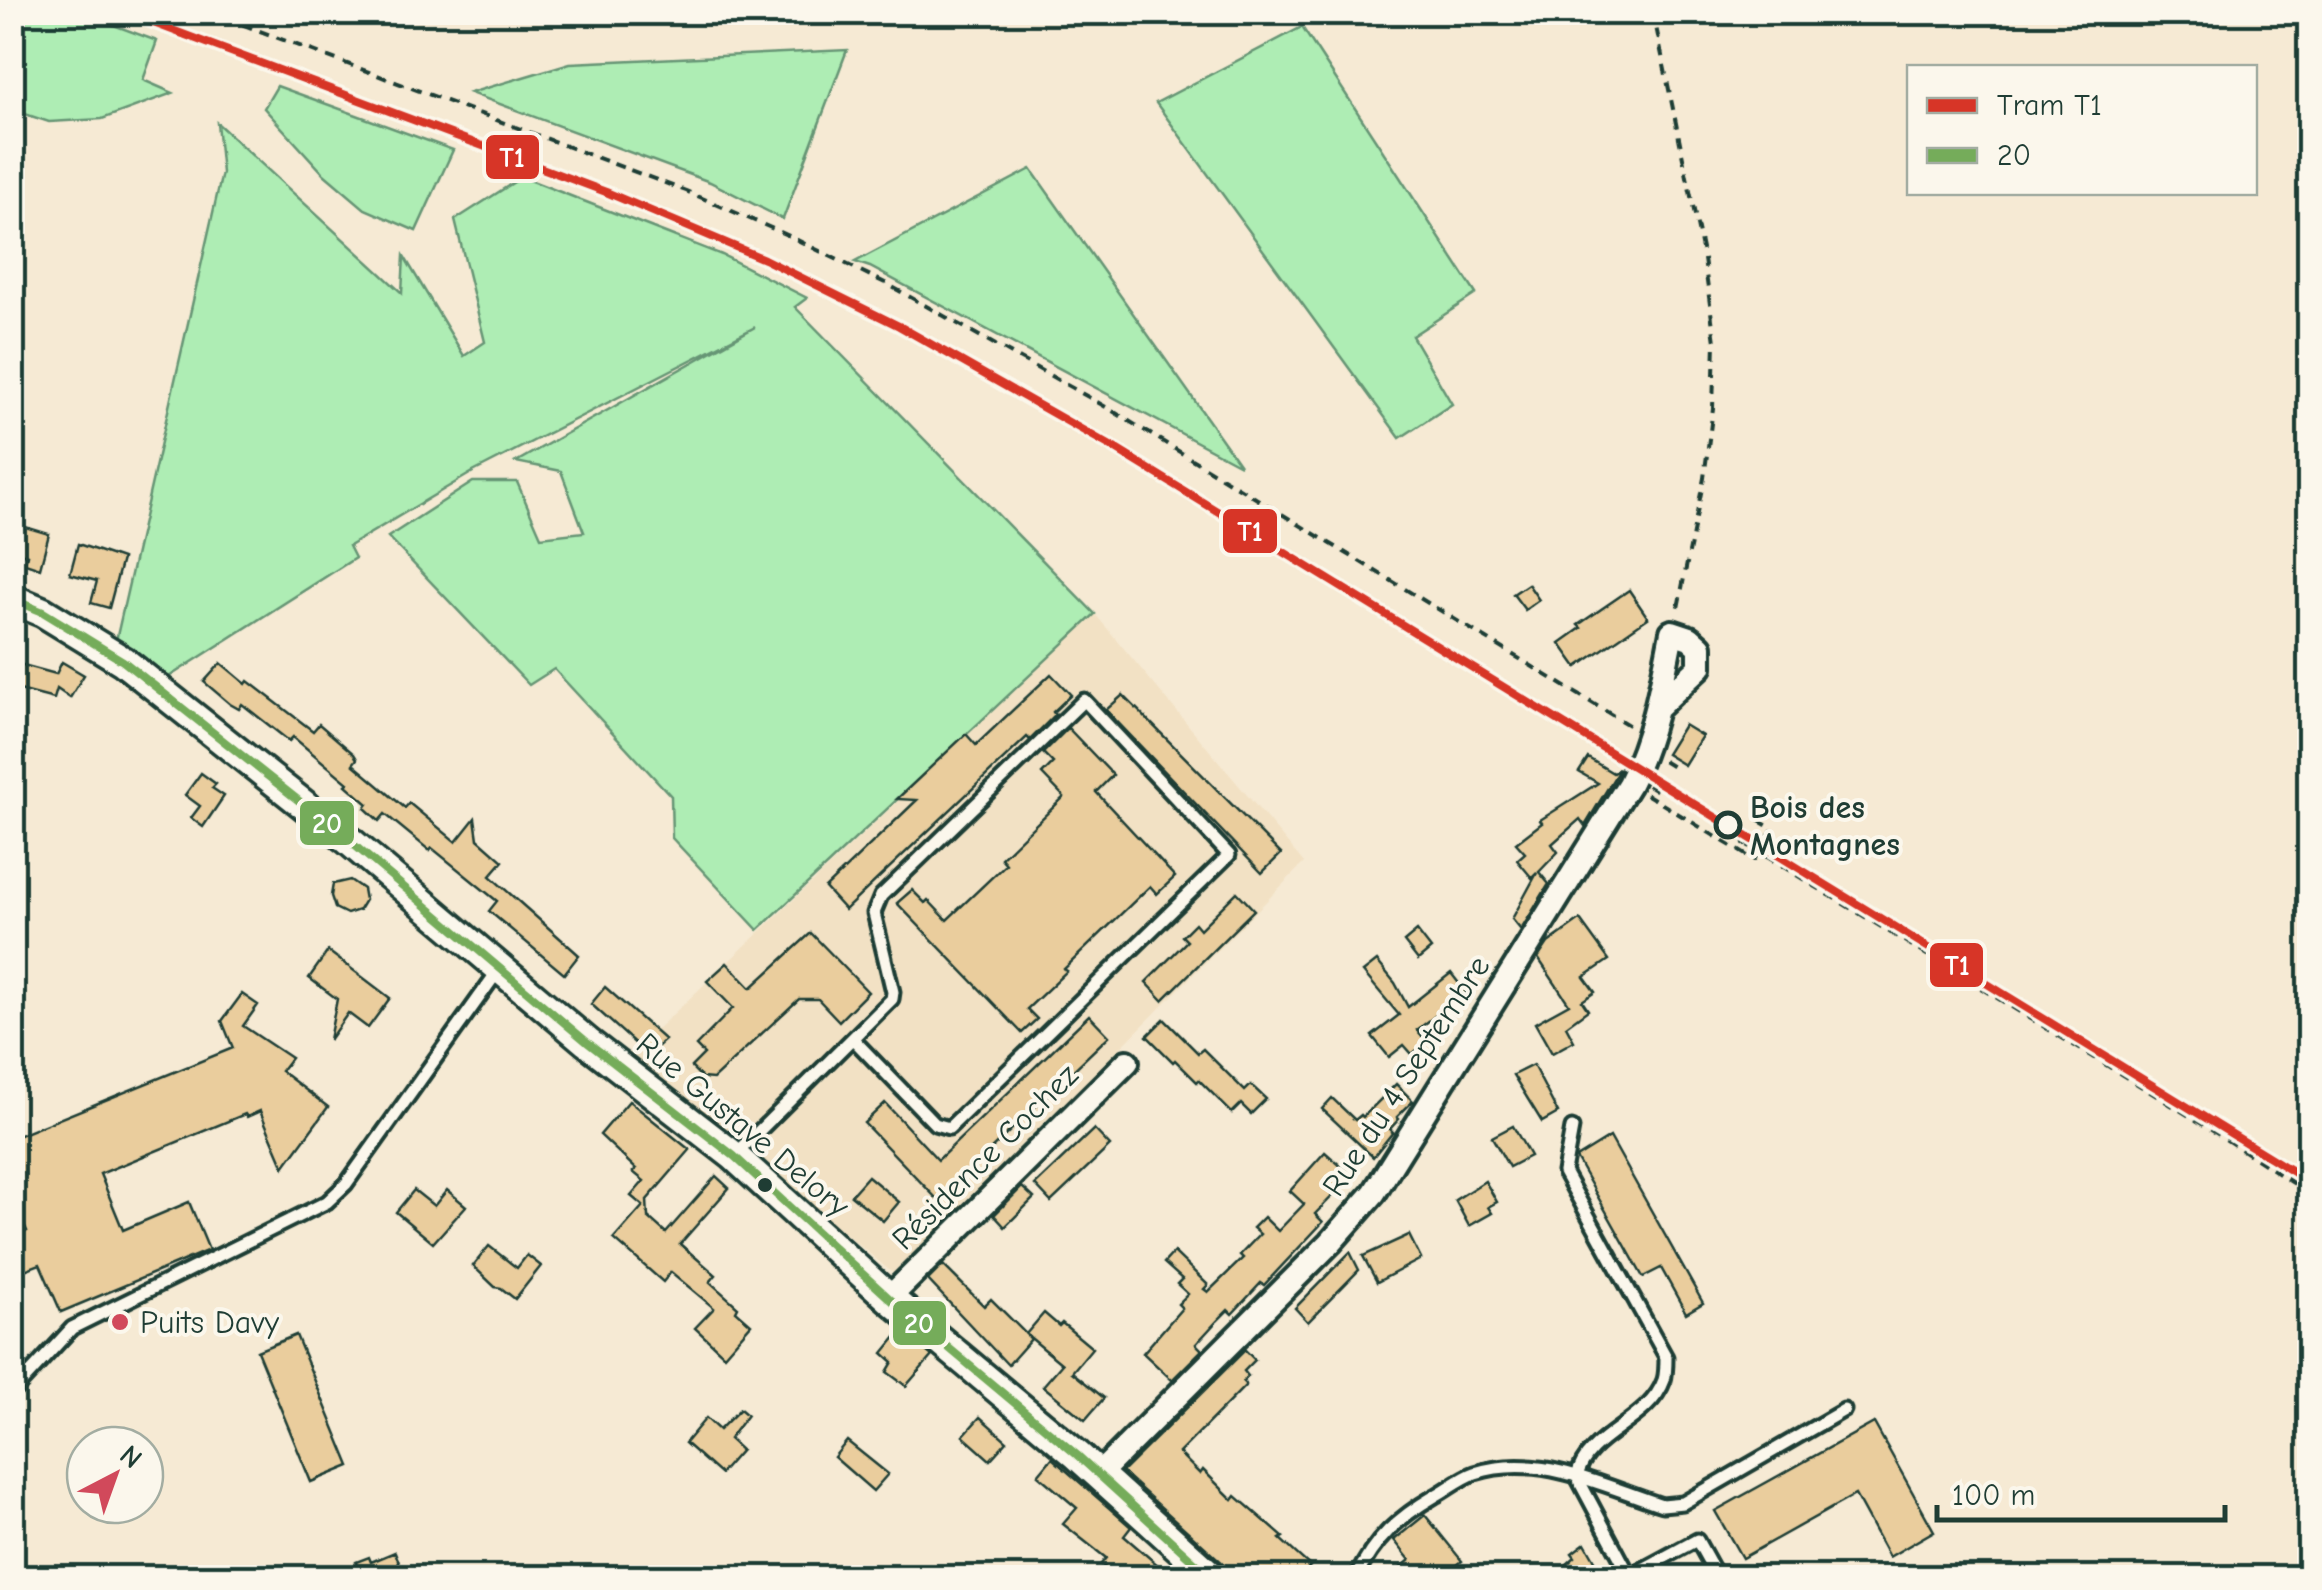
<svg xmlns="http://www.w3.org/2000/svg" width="2322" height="1590" viewBox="0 0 2322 1590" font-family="'Comic Neue',sans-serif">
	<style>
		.built { fill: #f2e1c4 }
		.green { fill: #aeedb4; stroke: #669574; stroke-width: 2.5 }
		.building { fill: #eacd9d; stroke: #1f3d34; stroke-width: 2.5 }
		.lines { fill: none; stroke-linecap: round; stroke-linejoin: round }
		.service-casing { stroke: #1f3d34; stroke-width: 19 }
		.minor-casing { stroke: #1f3d34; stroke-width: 30 }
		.tertiary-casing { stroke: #1f3d34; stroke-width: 35 }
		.path { stroke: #1f3d34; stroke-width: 4; stroke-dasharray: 10 8; stroke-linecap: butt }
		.service { stroke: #fbf7ec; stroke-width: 11 }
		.minor { stroke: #fbf7ec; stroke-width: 22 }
		.tertiary { stroke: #fbf7ec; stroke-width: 28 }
		.bus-1-casing { stroke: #fbf7ec; stroke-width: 15 }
		.bus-1 { stroke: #75ac5a; stroke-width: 8 }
		.tram-1-casing { stroke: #fbf7ec; stroke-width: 15 }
		.tram-1 { stroke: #d73527; stroke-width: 8 }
		.stop-dot { fill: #fbf7ec; stroke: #1f3d34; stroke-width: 5 }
		.bus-dot { fill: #1f3d34; stroke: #fbf7ec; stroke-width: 4 }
		.poi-dot { fill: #d1495b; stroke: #fbf7ec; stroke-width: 4 }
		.labels { text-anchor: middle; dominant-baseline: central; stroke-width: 8; stroke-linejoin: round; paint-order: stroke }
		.stop-label { font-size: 32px; font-weight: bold; fill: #1f3d34; stroke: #fbf7ec; text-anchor: start }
		.street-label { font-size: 32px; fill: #1f3d34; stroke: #fbf7ec }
		.poi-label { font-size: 32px; fill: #1f3d34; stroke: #fbf7ec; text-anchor: start }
		.line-badge { stroke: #fbf7ec; stroke-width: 4 }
		.badge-label { font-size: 28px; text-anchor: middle; font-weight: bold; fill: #fff }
	</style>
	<rect width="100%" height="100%" fill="#f6ead4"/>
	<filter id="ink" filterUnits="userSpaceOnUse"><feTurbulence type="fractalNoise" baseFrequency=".01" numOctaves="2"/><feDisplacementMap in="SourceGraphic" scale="20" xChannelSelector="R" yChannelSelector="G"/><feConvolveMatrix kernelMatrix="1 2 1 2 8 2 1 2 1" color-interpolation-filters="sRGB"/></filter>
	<g filter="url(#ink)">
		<!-- built -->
		<polygon class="built" points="1095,614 1304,863 895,1275 631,1054"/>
		<!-- green -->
		<g class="green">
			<polygon points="13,12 81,13 157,41 143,80 173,93 102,119 49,122 13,110"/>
			<polygon points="1302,27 1476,294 1412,336 1452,404 1400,438 1156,103"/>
			<polygon points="847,50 783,219 710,182 470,93 570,63"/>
			<polygon points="277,86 453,150 416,231 365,209 324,174 264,108"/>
			<polygon points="217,123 402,293 404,256 464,356 485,342 455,220 522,177 722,255 807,298 795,307 1095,614 758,930 672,838 671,796 554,669 529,685 388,537 473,482 517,482 541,537 584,532 561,471 516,462 755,327 473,472 349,546 355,558 164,680 115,645 222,173"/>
			<polygon points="1031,169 1240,465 870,267 855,262"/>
		</g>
		<!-- building -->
		<g class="building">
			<polygon points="12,523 49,534 40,568 25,563 27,555 12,551"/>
			<polygon points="78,544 122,559 109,608 91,603 97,581 70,574"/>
			<polygon points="1528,584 1539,600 1525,610 1513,594"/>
			<polygon points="1629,590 1648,618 1577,667 1560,643 1581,628 1578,625"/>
			<polygon points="12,662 56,674 62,662 84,675 70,698 57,689 54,699 12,688"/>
			<polygon points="221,663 246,684 248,681 313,731 319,724 354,754 357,759 353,764 405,808 409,803 456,842 475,818 478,839 503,861 490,876 579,955 564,974 489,911 497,901 432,848 430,851 385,814 379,821 365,808 368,804 346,785 348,783 293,737 289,741 242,704 239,709 230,704 204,682"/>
			<polygon points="1051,674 1071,695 1053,712 1055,715 1030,740 1027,737 845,910 825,888 917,800 897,799 966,734 976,745"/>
			<polygon points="1123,695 1281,854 1262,873 1106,710"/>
			<polygon points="1684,725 1702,736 1684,765 1666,754"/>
			<polygon points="1068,728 1113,775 1096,792 1175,877 1157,894 1150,886 1064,969 1067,971 1027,1009 1037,1019 1022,1033 897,903 912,890 925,903 928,900 947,920 1006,864 1001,858 1064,797 1042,774 1053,763 1043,753"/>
			<polygon points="1588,758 1613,773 1620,768 1585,826 1580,819 1552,844 1558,852 1539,872 1549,884 1521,930 1512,919 1537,873 1532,878 1517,860 1525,853 1516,843 1542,823 1540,820 1598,783 1579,772"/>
			<polygon points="201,773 216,784 212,788 224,796 203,827 191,818 200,806 185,795"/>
			<polygon points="350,880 363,889 365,900 359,910 347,914 335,908 331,896 333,884"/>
			<polygon points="1237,892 1254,910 1163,1000 1146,982 1187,941 1182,936 1195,923 1200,929"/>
			<polygon points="1580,920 1609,960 1584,977 1595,992 1582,1001 1588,1010 1566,1026 1574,1041 1552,1053 1535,1023 1569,1004 1538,958 1548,943"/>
			<polygon points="1417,931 1431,949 1418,960 1404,942"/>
			<polygon points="811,933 868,992 839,1021 818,999 799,999 713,1079 702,1078 691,1067 704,1054 696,1046 733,1008 707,981 727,963 751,988"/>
			<polygon points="328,951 390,998 368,1028 348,1013 329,1040 337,999 309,978"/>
			<polygon points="1377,961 1395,983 1408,1007 1451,973 1468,995 1451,1009 1448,1006 1417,1030 1427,1042 1412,1054 1404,1045 1389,1057 1372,1036 1399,1015 1363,972"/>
			<polygon points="605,987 665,1040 648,1055 591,1004"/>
			<polygon points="242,994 258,1005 243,1026 291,1058 281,1071 328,1107 284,1167 260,1111 247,1117 245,1114 100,1174 123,1230 189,1202 209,1250 61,1312 40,1264 22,1271 12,1249 12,1237 27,1231 12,1197 12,1138 233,1048 222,1021"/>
			<polygon points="1089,1015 1109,1036 938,1200 864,1123 885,1103 938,1160"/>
			<polygon points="1164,1019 1198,1053 1203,1049 1245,1091 1251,1085 1266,1099 1251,1114 1241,1104 1232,1113 1199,1080 1197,1082 1175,1060 1173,1062 1147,1036"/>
			<polygon points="1533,1065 1558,1113 1542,1122 1513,1075"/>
			<polygon points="1396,1084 1413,1101 1397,1117 1399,1119 1390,1129 1393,1132 1373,1157 1322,1109 1332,1098 1355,1120 1361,1115 1363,1117"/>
			<polygon points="629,1101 690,1150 647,1200 648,1217 666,1233 716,1176 729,1188 680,1244 716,1275 710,1282 738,1307 736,1311 751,1324 724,1355 695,1328 714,1308 671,1272 663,1282 614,1239 643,1206 631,1196 644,1181 633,1172 636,1169 600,1135"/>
			<polygon points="1513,1126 1530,1156 1509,1167 1492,1137"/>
			<polygon points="1094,1129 1110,1146 1051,1202 1035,1185"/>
			<polygon points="1610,1137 1703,1303 1686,1313 1661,1268 1643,1277 1576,1158"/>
			<polygon points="1325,1152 1352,1176 1315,1214 1323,1222 1264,1285 1261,1283 1232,1314 1228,1310 1217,1321 1196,1344 1202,1350 1172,1380 1143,1353 1182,1308 1178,1304 1188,1294 1177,1284 1182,1279 1164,1263 1174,1252 1208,1285 1204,1289 1208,1292 1243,1258 1240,1255 1260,1234 1253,1228 1264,1217 1278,1231 1304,1204 1290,1191"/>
			<polygon points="868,1176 899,1202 883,1221 851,1195"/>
			<polygon points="1485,1181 1497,1202 1488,1207 1492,1213 1469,1226 1455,1200"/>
			<polygon points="1022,1187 1034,1198 1005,1227 994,1215"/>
			<polygon points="414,1190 434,1206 447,1190 466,1206 433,1243 396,1212"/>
			<polygon points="1409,1235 1421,1259 1377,1282 1363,1256"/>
			<polygon points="489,1246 517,1268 527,1255 541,1266 515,1299 501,1288 495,1287 473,1266"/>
			<polygon points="1350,1252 1359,1270 1308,1322 1295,1308"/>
			<polygon points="943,1265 984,1306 991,1299 1031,1339 1008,1365 928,1280"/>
			<polygon points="1044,1313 1059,1326 1062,1323 1092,1348 1072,1372 1104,1398 1085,1420 1043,1386 1062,1364 1026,1334"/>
			<polygon points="901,1331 932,1356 906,1386 887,1372 893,1362 883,1353"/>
			<polygon points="296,1335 350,1466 311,1482 257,1351"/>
			<polygon points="1245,1350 1255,1360 1244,1371 1248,1376 1243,1382 1246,1385 1179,1453 1200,1474 1203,1470 1233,1500 1236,1496 1283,1537 1280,1539 1310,1566 1300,1578 1233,1578 1225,1565 1122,1472"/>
			<polygon points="740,1409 747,1415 729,1439 741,1450 720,1474 685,1443 706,1418 719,1430"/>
			<polygon points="980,1417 1007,1441 990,1460 963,1436"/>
			<polygon points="1874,1423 1934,1531 1889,1557 1855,1495 1742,1558 1715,1511"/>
			<polygon points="847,1441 888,1474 873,1491 834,1457"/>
			<polygon points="1052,1458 1131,1527 1124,1536 1173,1578 1117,1578 1101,1564 1106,1558 1063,1524 1077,1508 1038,1475"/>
			<polygon points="1425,1515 1462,1561 1442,1578 1388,1578 1410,1560 1394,1540"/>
			<polygon points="1585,1543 1597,1564 1575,1578 1566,1565 1575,1557 1572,1553"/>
			<polygon points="395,1552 405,1578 333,1578 357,1567 356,1562 369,1557 371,1562"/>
		</g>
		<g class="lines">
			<defs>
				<g id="service">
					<path d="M1572,1128L1564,1172L1666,1357C1666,1364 1666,1374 1664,1380C1649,1423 1586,1434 1577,1477L1631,1578"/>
					<polyline points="734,1156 892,999 893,992 874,913 881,896 1084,700 1229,855 949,1128 935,1124 853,1039"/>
					<polyline points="12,1393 72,1328 327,1202 346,1184 500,968"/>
					<polyline points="1630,1576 1697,1540 1717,1576 1714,1578"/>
					<path d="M1356,1578C1374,1539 1399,1517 1435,1496C1448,1489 1461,1478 1475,1473C1538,1452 1603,1486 1662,1505L1683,1503L1844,1410"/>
				</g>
				<g id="minor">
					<polyline points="889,1298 1127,1062"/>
					<path d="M1099,1474L1330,1243L1374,1193L1629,784C1653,737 1662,684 1672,632L1690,638L1700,647V667L1657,708"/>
				</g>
				<polyline id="tertiary" points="12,599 43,612 123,661 347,839 587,1042 734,1156 889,1298 1077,1455 1213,1578"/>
			</defs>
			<!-- service casing -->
			<use href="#service" class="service-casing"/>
			<!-- minor casing -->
			<use href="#minor" class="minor-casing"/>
			<!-- tertiary casing -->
			<use href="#tertiary" class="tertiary-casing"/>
			<!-- path -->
			<g class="path">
				<polyline points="209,12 686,191 787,235 887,284 1106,407 1630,726"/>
				<polyline points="1653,12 1704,259 1715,342 1713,408 1704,478 1677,613"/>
				<polyline points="1663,761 1676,769"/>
				<polyline points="1648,785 1661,793"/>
				<polyline points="1646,794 1754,860 1759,852 2199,1122 2310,1194"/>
				<polyline points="1742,842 1759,852 1773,829 1756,819"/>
			</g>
			<!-- service -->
			<use href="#service" class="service"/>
			<!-- minor -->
			<use href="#minor" class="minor"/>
			<!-- tertiary -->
			<use href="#tertiary" class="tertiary"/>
			<defs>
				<polyline id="bus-1" points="12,599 43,612 123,661 347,839 587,1042 734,1156 889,1298 1077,1455 1212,1578"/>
			</defs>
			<!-- bus-1 casing -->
			<use href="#bus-1" class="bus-1-casing"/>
			<!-- bus-1 -->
			<use href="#bus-1" class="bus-1"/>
			<defs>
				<polyline id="tram-1" points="124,12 606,192 764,259 899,326 1116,449 2310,1182"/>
			</defs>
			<!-- tram-1 casing -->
			<use href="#tram-1" class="tram-1-casing"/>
			<!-- tram-1 -->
			<use href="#tram-1" class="tram-1"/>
		</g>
	</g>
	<!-- markers -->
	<circle class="stop-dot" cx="1728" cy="825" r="12"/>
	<circle class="bus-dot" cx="765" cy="1185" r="9"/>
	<circle class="poi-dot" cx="120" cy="1322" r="10"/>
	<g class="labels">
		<!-- stop labels -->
		<g class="stop-label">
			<text x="1750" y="807">Bois des<tspan x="1750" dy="37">Montagnes</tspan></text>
		</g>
		<!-- street labels -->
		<g class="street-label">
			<text transform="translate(1406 1076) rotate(-57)">Rue du 4 Septembre</text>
			<text transform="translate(743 1125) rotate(40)">Rue Gustave Delory</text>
			<text transform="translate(985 1157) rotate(-45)">Résidence Cochez</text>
		</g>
		<!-- poi labels -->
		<g class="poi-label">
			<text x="140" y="1322">Puits Davy</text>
		</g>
	</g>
	<g class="line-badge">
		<rect x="484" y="133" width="57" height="48" rx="10" fill="#d73527"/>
		<rect x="1221" y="507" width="58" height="48" rx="10" fill="#d73527"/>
		<rect x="298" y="799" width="58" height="48" rx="10" fill="#75ac5a"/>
		<rect x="1928" y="941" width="57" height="48" rx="10" fill="#d73527"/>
		<rect x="891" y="1299" width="57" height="48" rx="10" fill="#75ac5a"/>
	</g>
	<g class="badge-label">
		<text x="512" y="167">T1</text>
		<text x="1250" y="541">T1</text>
		<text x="327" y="833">20</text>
		<text x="1957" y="975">T1</text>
		<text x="919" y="1333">20</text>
	</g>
	<!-- margin -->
	<rect width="2322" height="1590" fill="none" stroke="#fbf7ec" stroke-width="50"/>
	<rect x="25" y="25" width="2272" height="1540" fill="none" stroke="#1f3d34" stroke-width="4" filter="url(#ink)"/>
	<!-- legend -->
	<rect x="1907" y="65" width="350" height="130" fill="#fbf7ec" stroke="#a3ada2" stroke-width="2.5"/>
	<rect x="1927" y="98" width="50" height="15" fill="#d73527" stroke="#a3ada2" stroke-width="2.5"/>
	<text x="1997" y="115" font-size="30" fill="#1f3d34">Tram T1</text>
	<rect x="1927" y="148" width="50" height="15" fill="#75ac5a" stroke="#a3ada2" stroke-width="2.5"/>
	<text x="1997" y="165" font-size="30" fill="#1f3d34">20</text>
	<!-- north arrow -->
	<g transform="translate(115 1475) rotate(41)"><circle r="48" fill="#fbf7ec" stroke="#a3ada2" stroke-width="2.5"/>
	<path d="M0-8L18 38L0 25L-18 38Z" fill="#d1495b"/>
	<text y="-15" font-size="28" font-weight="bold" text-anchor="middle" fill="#1f3d34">N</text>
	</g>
	<!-- scale -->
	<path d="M1937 1505v15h288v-15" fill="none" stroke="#1f3d34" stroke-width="5"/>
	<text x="1952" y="1505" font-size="30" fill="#1f3d34" stroke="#fbf7ec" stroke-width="8" paint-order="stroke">100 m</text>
</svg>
